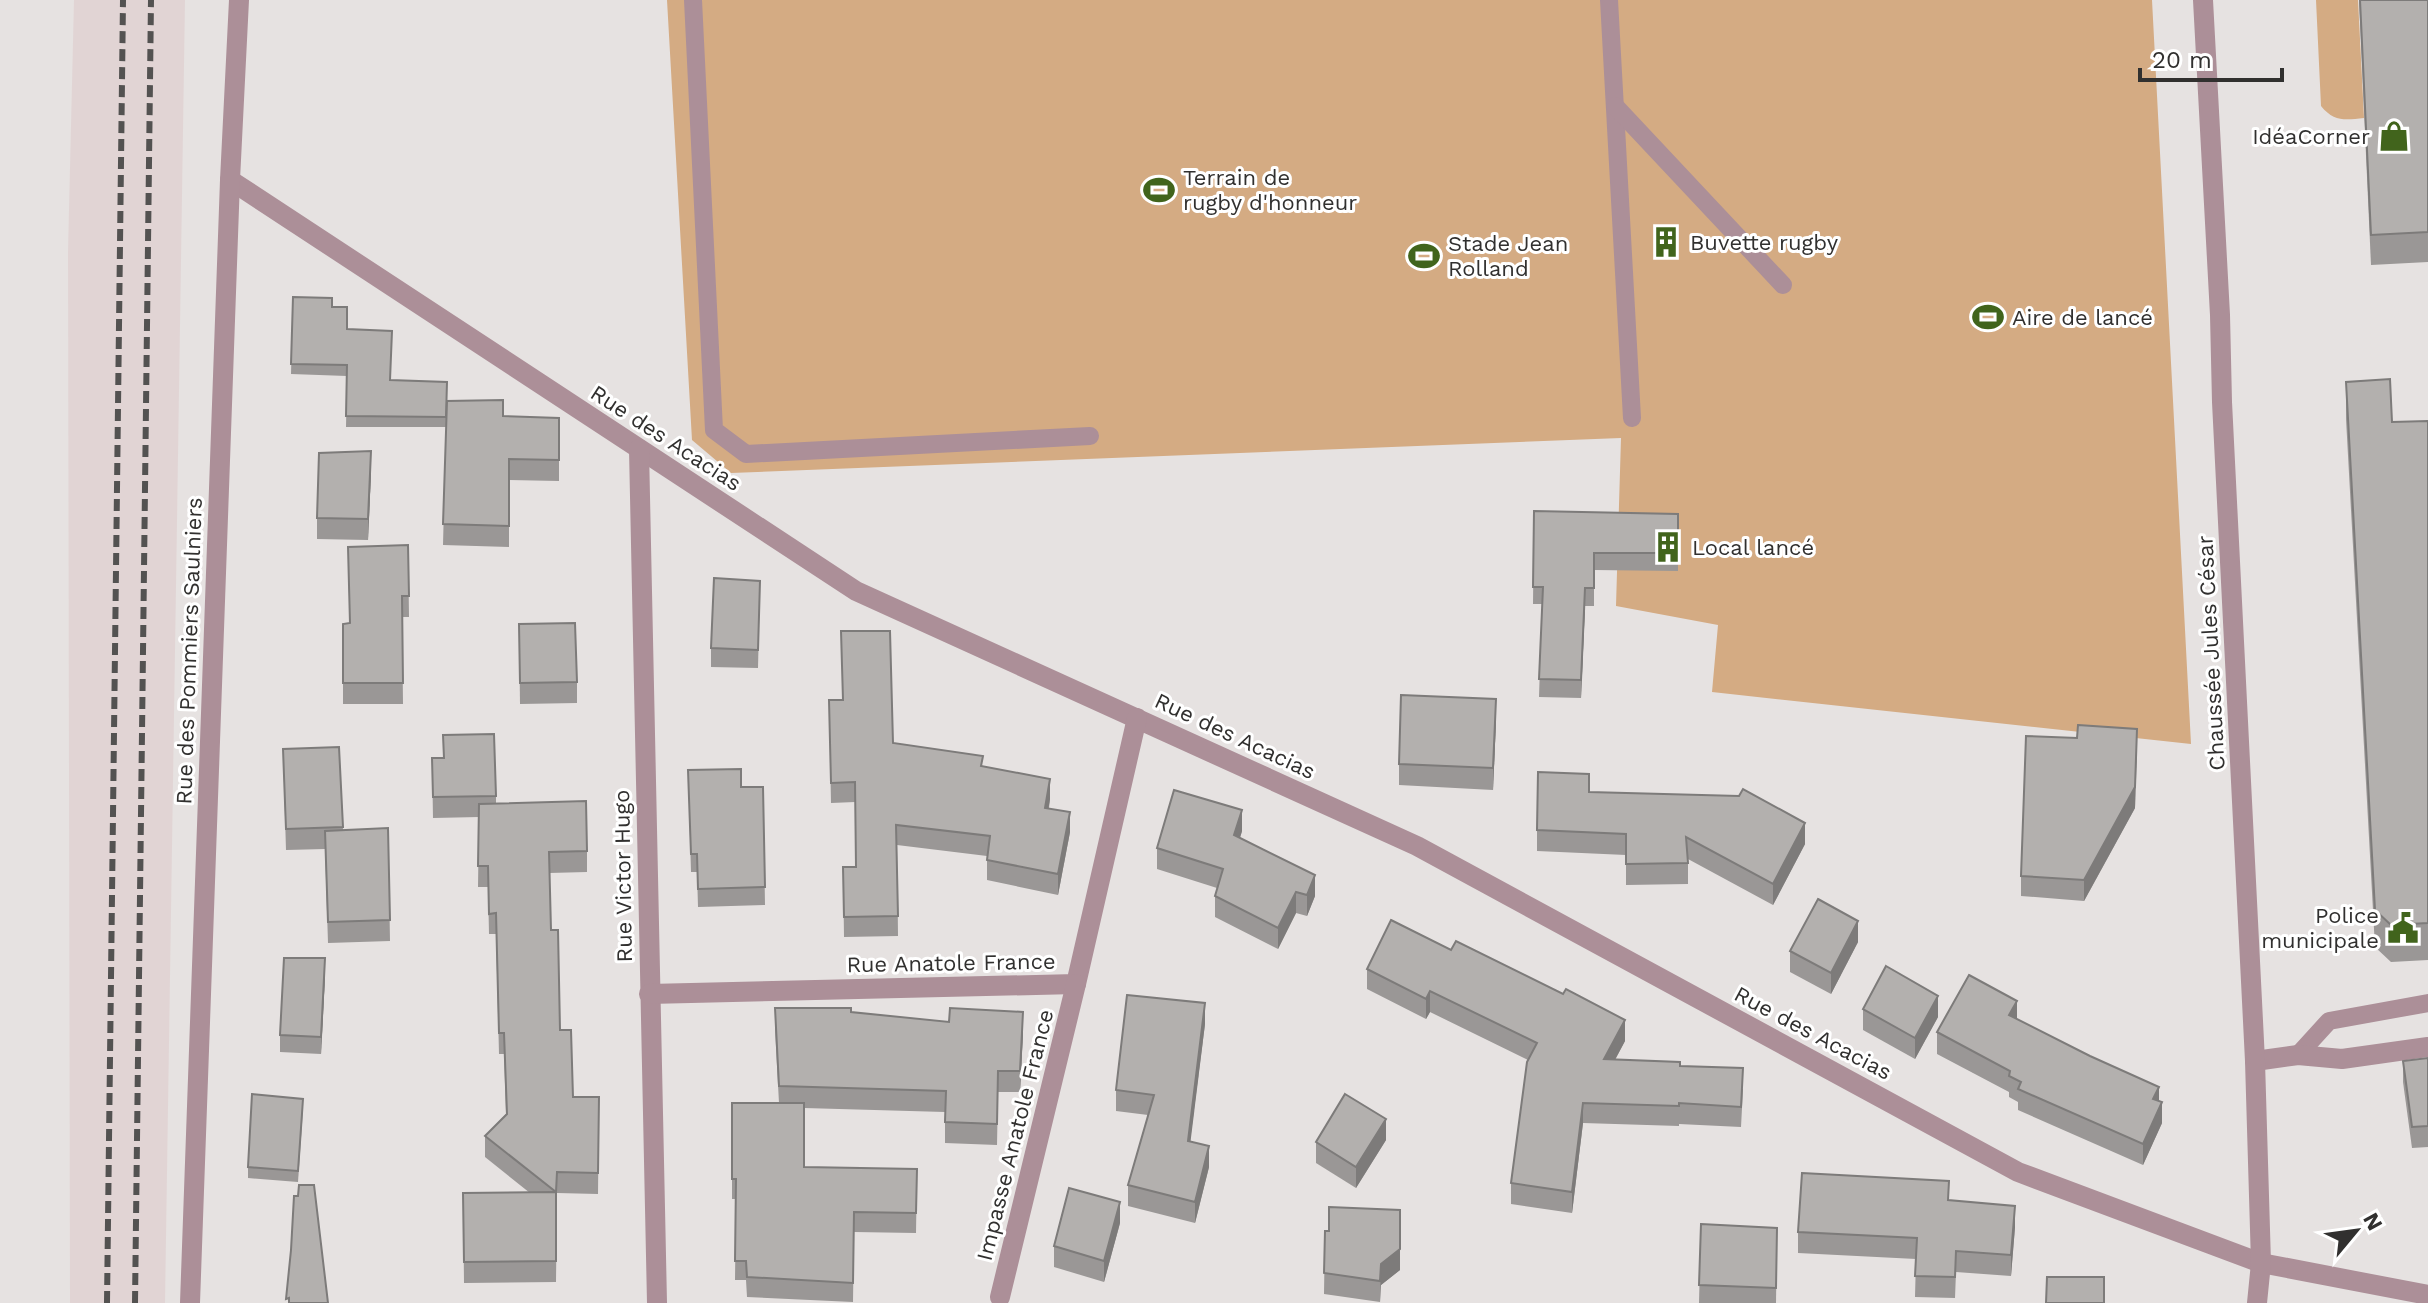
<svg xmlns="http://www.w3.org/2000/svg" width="2428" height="1303" viewBox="0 0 2428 1303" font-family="'Work Sans',sans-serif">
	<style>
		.built { fill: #e1d4d4 }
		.green { fill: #d4ab83 }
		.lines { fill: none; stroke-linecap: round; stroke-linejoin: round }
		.service { stroke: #ac8f98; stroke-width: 18 }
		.minor { stroke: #ac8f98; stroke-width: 20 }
		.tertiary { stroke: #ac8f98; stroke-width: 20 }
		.rail { stroke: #535251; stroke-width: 6; stroke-dasharray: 12 6; stroke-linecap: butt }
		.wall { fill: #9a9796 }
		.shaded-wall { fill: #7d7b7a }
		.building { fill: #b3b0ae; stroke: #7d7b7a; stroke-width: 2 }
		.labels { text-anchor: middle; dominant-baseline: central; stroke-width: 6; stroke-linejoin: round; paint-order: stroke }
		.poi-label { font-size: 22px; fill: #31302f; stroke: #fff; text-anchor: start }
		.street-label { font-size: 22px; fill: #31302f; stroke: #fff }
	</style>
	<rect width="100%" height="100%" fill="#e6e2e1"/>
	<!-- built -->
	<polygon class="built" points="74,0 185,0 165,1303 70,1303 68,252"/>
	<!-- green -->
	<g class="green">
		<polygon points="667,0 2152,0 2191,744 1712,692 1718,625 1616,606 1621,438 731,473 692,440"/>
		<path d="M2316,0H2358L2364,118C2345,120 2334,122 2321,106Z"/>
	</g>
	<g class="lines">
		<!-- service -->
		<g class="service">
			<polyline points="693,0 714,430 746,454 1090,436"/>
			<polyline points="1609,0 1632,418"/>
			<polyline points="1615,106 1783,285"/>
			<polyline points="2298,1055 2329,1021 2428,1003"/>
		</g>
		<!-- minor -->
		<g class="minor">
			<polyline points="230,180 856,591 1417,846 2018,1172 2261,1263 2428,1295"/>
			<polyline points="639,449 657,1303"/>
			<polyline points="649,994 1076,984 1137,718"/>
			<polyline points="2255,1061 2298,1055 2342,1059 2428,1047"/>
			<polyline points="1000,1297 1076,984"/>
			<polyline points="190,1303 230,180 239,0"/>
		</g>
		<!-- tertiary -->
		<polyline class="tertiary" points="2203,0 2220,315 2222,402 2255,1061 2261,1263 2257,1303"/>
		<!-- rail -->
		<g class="rail">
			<polyline points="107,1303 123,0"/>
			<polyline points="135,1303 151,0"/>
		</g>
	</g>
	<!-- wall -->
	<g class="wall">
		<polygon points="2359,0 2428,0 2428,262 2371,265"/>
		<polygon points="293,297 332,307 347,329 391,380 447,404 503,416 559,418 559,481 509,480 509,547 443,545 446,427 346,427 347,376 291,374"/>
		<polygon points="2346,382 2392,422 2428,421 2428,960 2391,962 2375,947 2346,419"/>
		<polygon points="371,472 368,540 317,539 317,518"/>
		<polygon points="1534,511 1678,514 1678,571 1594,570 1594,606 1585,606 1581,698 1539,697 1542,604 1533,604"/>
		<polygon points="408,545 409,617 402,617 403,704 343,704 343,624 350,623 348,568"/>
		<polygon points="760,581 758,668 711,667 711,648"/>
		<polygon points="519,624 577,682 577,703 520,704"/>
		<polygon points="829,700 893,743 983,766 1050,799 1049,808 1070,832 1058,895 987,880 987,856 897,845 898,936 844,937 843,867 856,867 855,802 831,803"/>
		<polygon points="1496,720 1493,790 1399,785 1399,764"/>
		<polygon points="443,735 496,796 496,803 587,851 587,872 549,873 551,930 560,1030 573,1097 599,1097 598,1194 557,1193 556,1282 464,1283 463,1193 530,1193 485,1157 485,1136 506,1114 504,1054 499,1054 496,934 489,934 488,887 478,887 479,817 433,818 432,758 443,758"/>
		<polygon points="339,747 343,830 388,828 390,941 328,943 325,849 286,850 283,749"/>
		<polygon points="2137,750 2135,808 2084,901 2021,896 2021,876"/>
		<polygon points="688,770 741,787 763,787 765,905 698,907 697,872 691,872"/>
		<polygon points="1589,792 1805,844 1773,905 1688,859 1688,884 1626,885 1626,855 1537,851 1537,830"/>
		<polygon points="1242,831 1240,838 1315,896 1307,916 1296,913 1278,949 1215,917 1215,896 1217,888 1157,869 1157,848"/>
		<polygon points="1858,942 1831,994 1790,972 1790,951"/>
		<polygon points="1367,969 1625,1041 1615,1060 1680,1066 1743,1089 1741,1127 1679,1124 1679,1126 1583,1123 1572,1213 1511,1204 1511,1183 1528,1060 1430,1012 1426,1019 1367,989"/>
		<polygon points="325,976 321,1054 280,1052 280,1035"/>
		<polygon points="775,1008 851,1012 1023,1033 1020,1092 998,1092 997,1145 945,1143 945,1112 804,1108 804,1167 917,1169 916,1233 854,1232 853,1302 747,1297 746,1280 735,1280 736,1199 732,1199 732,1103 779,1103 775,1029"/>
		<polygon points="1863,1009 1938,1017 1915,1059 1863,1030"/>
		<polygon points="2017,1019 2159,1101 2162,1123 2143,1165 2018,1110 2018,1102 2009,1097 2009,1092 1937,1054 1937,1032"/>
		<polygon points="1205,1024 1190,1141 1209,1167 1195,1223 1128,1206 1128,1185 1148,1115 1116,1111 1116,1090"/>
		<polygon points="2428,1058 2428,1147 2412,1148 2403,1082 2403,1061"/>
		<polygon points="303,1109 298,1182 248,1178 248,1167"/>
		<polygon points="1386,1140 1356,1188 1316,1163 1316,1142"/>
		<polygon points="1949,1200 2015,1227 2011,1276 1956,1272 1955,1298 1915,1297 1916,1259 1798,1253 1798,1232"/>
		<polygon points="1120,1223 1104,1282 1054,1267 1054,1246"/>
		<polygon points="1701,1224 1777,1228 1776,1303 1699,1303"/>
		<polygon points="1325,1231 1400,1270 1381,1285 1380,1302 1324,1294"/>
	</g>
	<!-- shaded-wall -->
	<g class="shaded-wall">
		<polygon points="371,451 371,472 368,540 368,519"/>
		<polygon points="1585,588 1585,606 1581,698 1581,680"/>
		<polygon points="1496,699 1496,720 1493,790 1493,768"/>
		<polygon points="2137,729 2135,808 2084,901 2084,880"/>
		<polygon points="1050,779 1050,799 1045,828 1045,808"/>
		<polygon points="1242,810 1242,831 1234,856 1234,835"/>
		<polygon points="1070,812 1070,832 1058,895 1058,874"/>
		<polygon points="1805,823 1805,844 1773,905 1773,884"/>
		<polygon points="1315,875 1315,896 1307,916 1307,895"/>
		<polygon points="1296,892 1296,913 1278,949 1278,928"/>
		<polygon points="1858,921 1858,942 1831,994 1831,973"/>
		<polygon points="325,958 325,976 321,1054 321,1037"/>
		<polygon points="1430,991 1430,1012 1426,1019 1426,999"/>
		<polygon points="1938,996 1938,1017 1915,1059 1915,1038"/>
		<polygon points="2017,1001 2017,1022 2009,1015"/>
		<polygon points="1205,1003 1205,1024 1188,1162 1188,1141"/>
		<polygon points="1023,1012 1023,1033 1020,1092 1020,1071"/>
		<polygon points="1625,1020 1625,1041 1604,1080 1604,1059"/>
		<polygon points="2159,1087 2159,1108 2153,1099"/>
		<polygon points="2162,1102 2162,1123 2143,1165 2143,1144"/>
		<polygon points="1583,1103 1583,1123 1572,1213 1572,1192"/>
		<polygon points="1386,1119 1386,1140 1356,1188 1356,1167"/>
		<polygon points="1209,1146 1209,1167 1195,1223 1195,1202"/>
		<polygon points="1120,1202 1120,1223 1104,1282 1104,1261"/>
		<polygon points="2015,1206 2015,1227 2011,1276 2011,1255"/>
		<polygon points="1400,1249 1400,1270 1381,1285 1380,1302 1381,1264"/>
	</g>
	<!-- building -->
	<g class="building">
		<polygon points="2360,0 2428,0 2428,232 2371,235"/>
		<polygon points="293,297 332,298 332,307 347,307 347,329 392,331 390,380 447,382 446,417 346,416 347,365 291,364"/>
		<polygon points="2390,379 2392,422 2428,421 2428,923 2391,925 2375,910 2346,382"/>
		<polygon points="503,400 503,416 559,418 559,460 509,459 509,526 443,524 447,401"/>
		<polygon points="371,451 368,519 317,518 319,453"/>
		<polygon points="1534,511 1678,514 1678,553 1594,553 1594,588 1585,588 1581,680 1539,679 1543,587 1533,587"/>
		<polygon points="408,545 409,596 402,596 403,683 343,683 343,624 350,623 348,547"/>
		<polygon points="714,578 760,581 758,650 711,648"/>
		<polygon points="575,623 577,682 520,683 519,624"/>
		<polygon points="841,631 890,631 893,743 983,756 981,766 1050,779 1045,808 1070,812 1058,874 987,860 990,836 896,825 898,916 844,917 843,867 856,867 855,782 831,783 829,700 843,700"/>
		<polygon points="1401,695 1496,699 1493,768 1399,764"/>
		<polygon points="2078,725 2137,729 2135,787 2084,880 2021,876 2026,736 2077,738"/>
		<polygon points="494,734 496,796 433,797 432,758 444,758 443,735"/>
		<polygon points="339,747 343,827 286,829 283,749"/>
		<polygon points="741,769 741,787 763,787 765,887 698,889 697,854 691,854 688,770"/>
		<polygon points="1538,772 1589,774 1589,792 1739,796 1743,789 1805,823 1773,884 1686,837 1688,863 1626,864 1626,834 1537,830"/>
		<polygon points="1174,790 1242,810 1234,835 1315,875 1307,895 1296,892 1278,928 1215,896 1223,869 1157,848"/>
		<polygon points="586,801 587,851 549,852 551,930 558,930 560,1030 571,1030 573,1097 599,1097 598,1173 557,1172 556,1192 485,1136 507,1114 504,1033 499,1033 496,913 489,914 488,866 478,866 479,804"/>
		<polygon points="388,828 390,920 328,922 325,831"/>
		<polygon points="1818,899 1858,921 1831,973 1790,951"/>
		<polygon points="1391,920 1451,950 1456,941 1563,994 1566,989 1625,1020 1604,1059 1680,1062 1680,1066 1743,1068 1741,1107 1679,1103 1679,1106 1583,1103 1572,1192 1511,1183 1527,1062 1537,1043 1430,991 1426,999 1367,969"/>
		<polygon points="284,958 325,958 321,1037 280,1035"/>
		<polygon points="1886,966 1938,996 1915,1038 1863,1009"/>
		<polygon points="1969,975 2017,1001 2009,1015 2090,1056 2159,1087 2153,1099 2162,1102 2143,1144 2018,1089 2021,1082 2009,1076 2010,1071 1937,1032"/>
		<polygon points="1127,995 1205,1003 1188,1141 1209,1146 1195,1202 1128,1185 1154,1095 1116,1090"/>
		<polygon points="775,1008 851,1008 851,1012 949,1022 950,1008 1023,1012 1020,1071 998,1071 997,1124 945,1122 946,1091 779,1086"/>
		<polygon points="2428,1058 2428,1126 2412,1127 2403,1061"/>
		<polygon points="252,1094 303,1099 298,1171 248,1167"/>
		<polygon points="1345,1094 1386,1119 1356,1167 1316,1142"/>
		<polygon points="732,1103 804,1103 804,1167 917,1169 916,1213 854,1212 853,1283 747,1277 746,1261 735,1261 736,1179 732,1179"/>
		<polygon points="1802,1173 1949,1181 1948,1200 2015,1206 2011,1255 1956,1251 1955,1277 1915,1276 1917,1238 1798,1232"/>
		<polygon points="299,1185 314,1185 328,1303 289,1303 289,1298 286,1299 291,1250 294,1196 298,1196"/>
		<polygon points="1069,1188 1120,1202 1104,1261 1054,1246"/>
		<polygon points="556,1192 556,1261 464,1262 463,1193"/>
		<polygon points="1329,1207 1400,1210 1400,1249 1381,1264 1380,1281 1324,1273 1325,1231 1329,1231"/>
		<polygon points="1701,1224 1777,1228 1776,1288 1699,1285"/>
		<polygon points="2047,1277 2104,1277 2104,1303 2046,1303"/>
	</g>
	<!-- icons -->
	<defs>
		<symbol id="shop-bare" viewBox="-9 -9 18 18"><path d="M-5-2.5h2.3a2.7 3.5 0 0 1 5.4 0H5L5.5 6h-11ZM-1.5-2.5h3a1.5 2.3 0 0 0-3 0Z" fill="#41641c" stroke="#fff" stroke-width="2.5" paint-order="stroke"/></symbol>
		<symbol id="stadium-bare" viewBox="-9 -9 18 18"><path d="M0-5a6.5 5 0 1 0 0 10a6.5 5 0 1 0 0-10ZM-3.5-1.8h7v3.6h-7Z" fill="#41641c" stroke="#fff" stroke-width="2.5" paint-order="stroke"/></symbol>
		<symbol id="building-bare" viewBox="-9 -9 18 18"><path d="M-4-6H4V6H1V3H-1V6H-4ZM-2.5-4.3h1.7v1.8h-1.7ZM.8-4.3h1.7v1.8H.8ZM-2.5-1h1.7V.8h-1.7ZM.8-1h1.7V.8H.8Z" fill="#41641c" stroke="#fff" stroke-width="2.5" paint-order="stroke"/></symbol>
		<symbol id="civic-bare" viewBox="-9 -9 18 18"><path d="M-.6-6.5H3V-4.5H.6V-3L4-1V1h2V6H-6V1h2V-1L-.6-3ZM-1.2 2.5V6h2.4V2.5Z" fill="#41641c" stroke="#fff" stroke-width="2.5" paint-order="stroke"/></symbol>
	</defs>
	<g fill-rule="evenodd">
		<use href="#shop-bare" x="2372" y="114" width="44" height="44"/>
		<use href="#stadium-bare" x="1137" y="168" width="44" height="44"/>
		<use href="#building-bare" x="1644" y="220" width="44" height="44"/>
		<use href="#stadium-bare" x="1402" y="234" width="44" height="44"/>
		<use href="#stadium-bare" x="1966" y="295" width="44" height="44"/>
		<use href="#building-bare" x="1646" y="525" width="44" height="44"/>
		<use href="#civic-bare" x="2381" y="906" width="44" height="44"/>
	</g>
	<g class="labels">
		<!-- poi labels -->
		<g class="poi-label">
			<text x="2370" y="136" text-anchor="end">IdéaCorner</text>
			<text x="1183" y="177">Terrain de<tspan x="1183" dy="25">rugby d'honneur</tspan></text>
			<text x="1690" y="242">Buvette rugby</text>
			<text x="1448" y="243">Stade Jean<tspan x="1448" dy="25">Rolland</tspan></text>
			<text x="2012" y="317">Aire de lancé</text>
			<text x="1692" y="547">Local lancé</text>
			<text x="2379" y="915" text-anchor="end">Police<tspan x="2379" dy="25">municipale</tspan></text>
		</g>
		<!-- street labels -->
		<g class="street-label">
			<text transform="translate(666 438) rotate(33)">Rue des Acacias</text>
			<text transform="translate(189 651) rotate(-88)">Rue des Pommiers Saulniers</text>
			<text transform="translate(2211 653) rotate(-93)">Chaussée Jules César</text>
			<text transform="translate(1235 736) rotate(25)">Rue des Acacias</text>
			<text transform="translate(623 876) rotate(-91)">Rue Victor Hugo</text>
			<text transform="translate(951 963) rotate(-1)">Rue Anatole France</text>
			<text transform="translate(1813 1033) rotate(28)">Rue des Acacias</text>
			<text transform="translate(1015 1135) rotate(-76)">Impasse Anatole France</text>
		</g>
	</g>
	<!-- north arrow -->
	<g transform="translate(2356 1231) rotate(61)" stroke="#ffffff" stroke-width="6" paint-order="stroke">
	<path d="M0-6L14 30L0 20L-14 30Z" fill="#31302f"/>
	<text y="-12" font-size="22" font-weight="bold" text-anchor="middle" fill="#31302f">N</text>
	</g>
	<!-- scale -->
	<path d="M2140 68v12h142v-12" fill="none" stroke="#31302f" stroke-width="4"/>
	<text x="2152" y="68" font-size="24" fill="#31302f" stroke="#ffffff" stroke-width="6" paint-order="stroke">20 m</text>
</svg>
